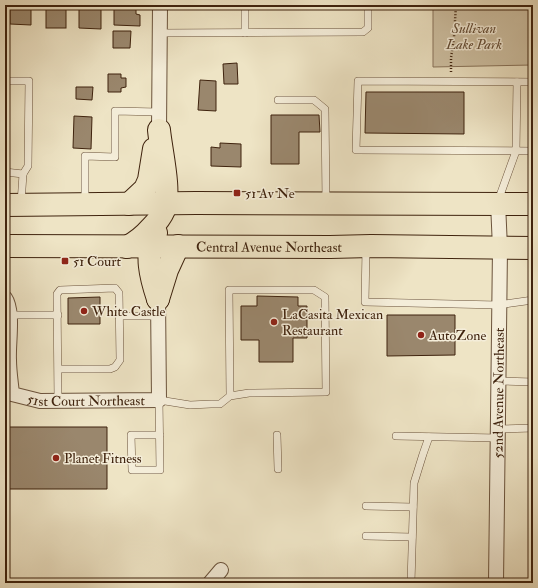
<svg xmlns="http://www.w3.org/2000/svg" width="538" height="588" viewBox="0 0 538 588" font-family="'IM FELL Double Pica',serif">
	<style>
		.green { fill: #d0c3a6; stroke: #88735a }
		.building { fill: #9a876d; stroke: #3f230e }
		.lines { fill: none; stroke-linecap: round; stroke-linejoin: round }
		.lane-casing { stroke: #6b533c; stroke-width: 8 }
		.street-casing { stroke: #6b533c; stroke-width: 16 }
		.primary-casing { stroke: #3f230e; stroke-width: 24 }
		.path { stroke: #3f230e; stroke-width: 2.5; stroke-dasharray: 1 2; stroke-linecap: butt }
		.lane { stroke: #f4edd9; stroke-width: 7 }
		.street { stroke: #f4edd9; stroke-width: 14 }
		.primary { stroke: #eee4c5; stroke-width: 22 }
		.poi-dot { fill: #8f2418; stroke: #f4edd9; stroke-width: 1.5 }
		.labels { text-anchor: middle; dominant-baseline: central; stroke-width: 3; stroke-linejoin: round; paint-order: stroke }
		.park-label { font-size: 14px; font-style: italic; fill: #634b34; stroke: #f4edd9 }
		.poi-label { font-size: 14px; fill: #3f230e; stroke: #f4edd9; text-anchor: start }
		.street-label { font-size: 14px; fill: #3f230e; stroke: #f4edd9 }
	</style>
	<rect width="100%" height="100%" fill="#eee4c5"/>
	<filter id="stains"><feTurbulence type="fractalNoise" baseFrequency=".005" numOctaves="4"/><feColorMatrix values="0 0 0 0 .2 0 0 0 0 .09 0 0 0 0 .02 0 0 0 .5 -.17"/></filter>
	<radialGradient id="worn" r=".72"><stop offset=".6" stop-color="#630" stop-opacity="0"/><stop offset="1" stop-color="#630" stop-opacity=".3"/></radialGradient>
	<!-- green -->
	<polygon class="green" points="433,5 532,5 532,65 433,67"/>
	<!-- building -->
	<g class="building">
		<polygon points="10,5 31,5 31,25 10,24"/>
		<rect x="46" y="5" width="20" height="23"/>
		<polygon points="79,5 101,5 101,29 79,28"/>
		<polygon points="114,5 136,5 136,14 140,15 140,26 114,25"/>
		<polygon points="113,31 131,31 130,48 113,48"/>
		<polygon points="237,63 238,84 224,84 223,64"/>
		<polygon points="108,74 121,74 121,78 126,78 126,87 121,88 121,92 108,92"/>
		<polygon points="200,80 216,81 216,111 198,110"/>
		<polygon points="76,87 93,87 92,100 76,99"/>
		<polygon points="366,92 464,92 464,134 365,133"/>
		<polygon points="271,115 319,115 320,132 299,132 299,164 271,164"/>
		<polygon points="74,116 92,117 91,149 73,148"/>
		<polygon points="220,143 241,144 241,167 211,166 211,147 220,148"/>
		<polygon points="257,296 298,297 298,306 307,306 307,338 293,338 293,362 259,362 259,340 241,340 241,306 257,306"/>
		<polygon points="100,297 100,324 68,324 68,298"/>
		<polygon points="387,315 455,315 455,355 387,356"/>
		<polygon points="7,427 107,427 107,489 5,489 5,428"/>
	</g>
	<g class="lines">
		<defs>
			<g id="lane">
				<polyline points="245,5 245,33"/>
				<polyline points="159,33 363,32 368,28 368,5"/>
				<polyline points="5,81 29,81 28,166 23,174 21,203"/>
				<polyline points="533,82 358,81 356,150 533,151"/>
				<polyline points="278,100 314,100 325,109 326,202"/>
				<polyline points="5,172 23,174"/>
				<polyline points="498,201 516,151 517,82"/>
				<polyline points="85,202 85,156 115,157 115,111 158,112"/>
				<polyline points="366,249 365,302 498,305 533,300"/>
				<polyline points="9,315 58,315"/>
				<polyline points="119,316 158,316"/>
				<polyline points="58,369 110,369 115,367 120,360 119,293 115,288 60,290 57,294 58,401"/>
				<polyline points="498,381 533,382"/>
				<polyline points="498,429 533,428"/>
				<polyline points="160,435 131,435 132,470 160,470 159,400 190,405 211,404 220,404 230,396 249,393 326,392 325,297 314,290 229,290 230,396"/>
				<polyline points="277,435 278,469"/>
				<polyline points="396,436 498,438"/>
				<polyline points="366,506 413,507"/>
				<polyline points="366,536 412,537"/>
				<polyline points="411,583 414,483 423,454 429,437"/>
			</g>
			<g id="street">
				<polyline points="159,130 160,5"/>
				<path id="s1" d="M5,298C14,311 8,343 9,360C9,371 11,383 12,394L40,401L159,400L158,299"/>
				<polyline points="210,583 221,570"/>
				<path id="s2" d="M496,583L500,248L498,203"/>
			</g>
			<g id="primary">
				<polyline points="129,204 145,189 149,180 154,149"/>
				<polyline points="5,205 196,203 533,204"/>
				<path d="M156,233C144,253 151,278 158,299"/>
				<path id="s3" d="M5,246L330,247L371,246L533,248"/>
				<path d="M127,247C137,242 144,236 151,228C156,223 161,217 164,210C171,191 161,151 159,130"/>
				<polyline points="158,299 167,270 178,246"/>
			</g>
		</defs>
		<!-- lane casing -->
		<use href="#lane" class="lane-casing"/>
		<!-- street casing -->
		<use href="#street" class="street-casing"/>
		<!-- primary casing -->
		<use href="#primary" class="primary-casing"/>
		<!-- path -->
		<polyline class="path" points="451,72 451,58 454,37 456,5"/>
		<!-- lane -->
		<use href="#lane" class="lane"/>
		<!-- street -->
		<use href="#street" class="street"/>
		<!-- primary -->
		<use href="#primary" class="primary"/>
	</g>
	<!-- markers -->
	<g class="poi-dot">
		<rect x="233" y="189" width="8" height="8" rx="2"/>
		<rect x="61" y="257" width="8" height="8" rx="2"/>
		<circle cx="84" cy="311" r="4"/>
		<circle cx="274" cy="322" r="4"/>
		<circle cx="421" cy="335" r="4"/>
		<circle cx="56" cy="458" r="4"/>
	</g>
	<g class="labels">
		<!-- park labels -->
		<g class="park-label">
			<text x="474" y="28">Sullivan<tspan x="474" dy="16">Lake Park</tspan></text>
		</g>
		<!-- poi labels -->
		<g class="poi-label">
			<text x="245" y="193">51 Av Ne</text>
			<text x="73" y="261">51 Court</text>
			<text x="92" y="311">White Castle</text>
			<text x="282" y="314">LaCasita Mexican<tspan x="282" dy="16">Restaurant</tspan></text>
			<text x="429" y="335">AutoZone</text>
			<text x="64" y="458">Planet Fitness</text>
		</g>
		<!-- street labels -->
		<g class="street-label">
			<text stroke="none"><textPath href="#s3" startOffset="264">Central Avenue Northeast</textPath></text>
			<text stroke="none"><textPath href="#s2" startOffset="190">52nd Avenue Northeast</textPath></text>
			<text stroke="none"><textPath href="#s1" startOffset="172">51st Court Northeast</textPath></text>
		</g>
	</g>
	<!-- margin -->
	<rect width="538" height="588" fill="none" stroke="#eee4c5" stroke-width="20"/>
	<rect x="6" y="6" width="526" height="576" fill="none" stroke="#3f230e" stroke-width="2"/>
	<rect x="10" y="10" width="518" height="568" fill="none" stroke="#3f230e"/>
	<rect width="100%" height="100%" filter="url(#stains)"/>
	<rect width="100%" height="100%" fill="url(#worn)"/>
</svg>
